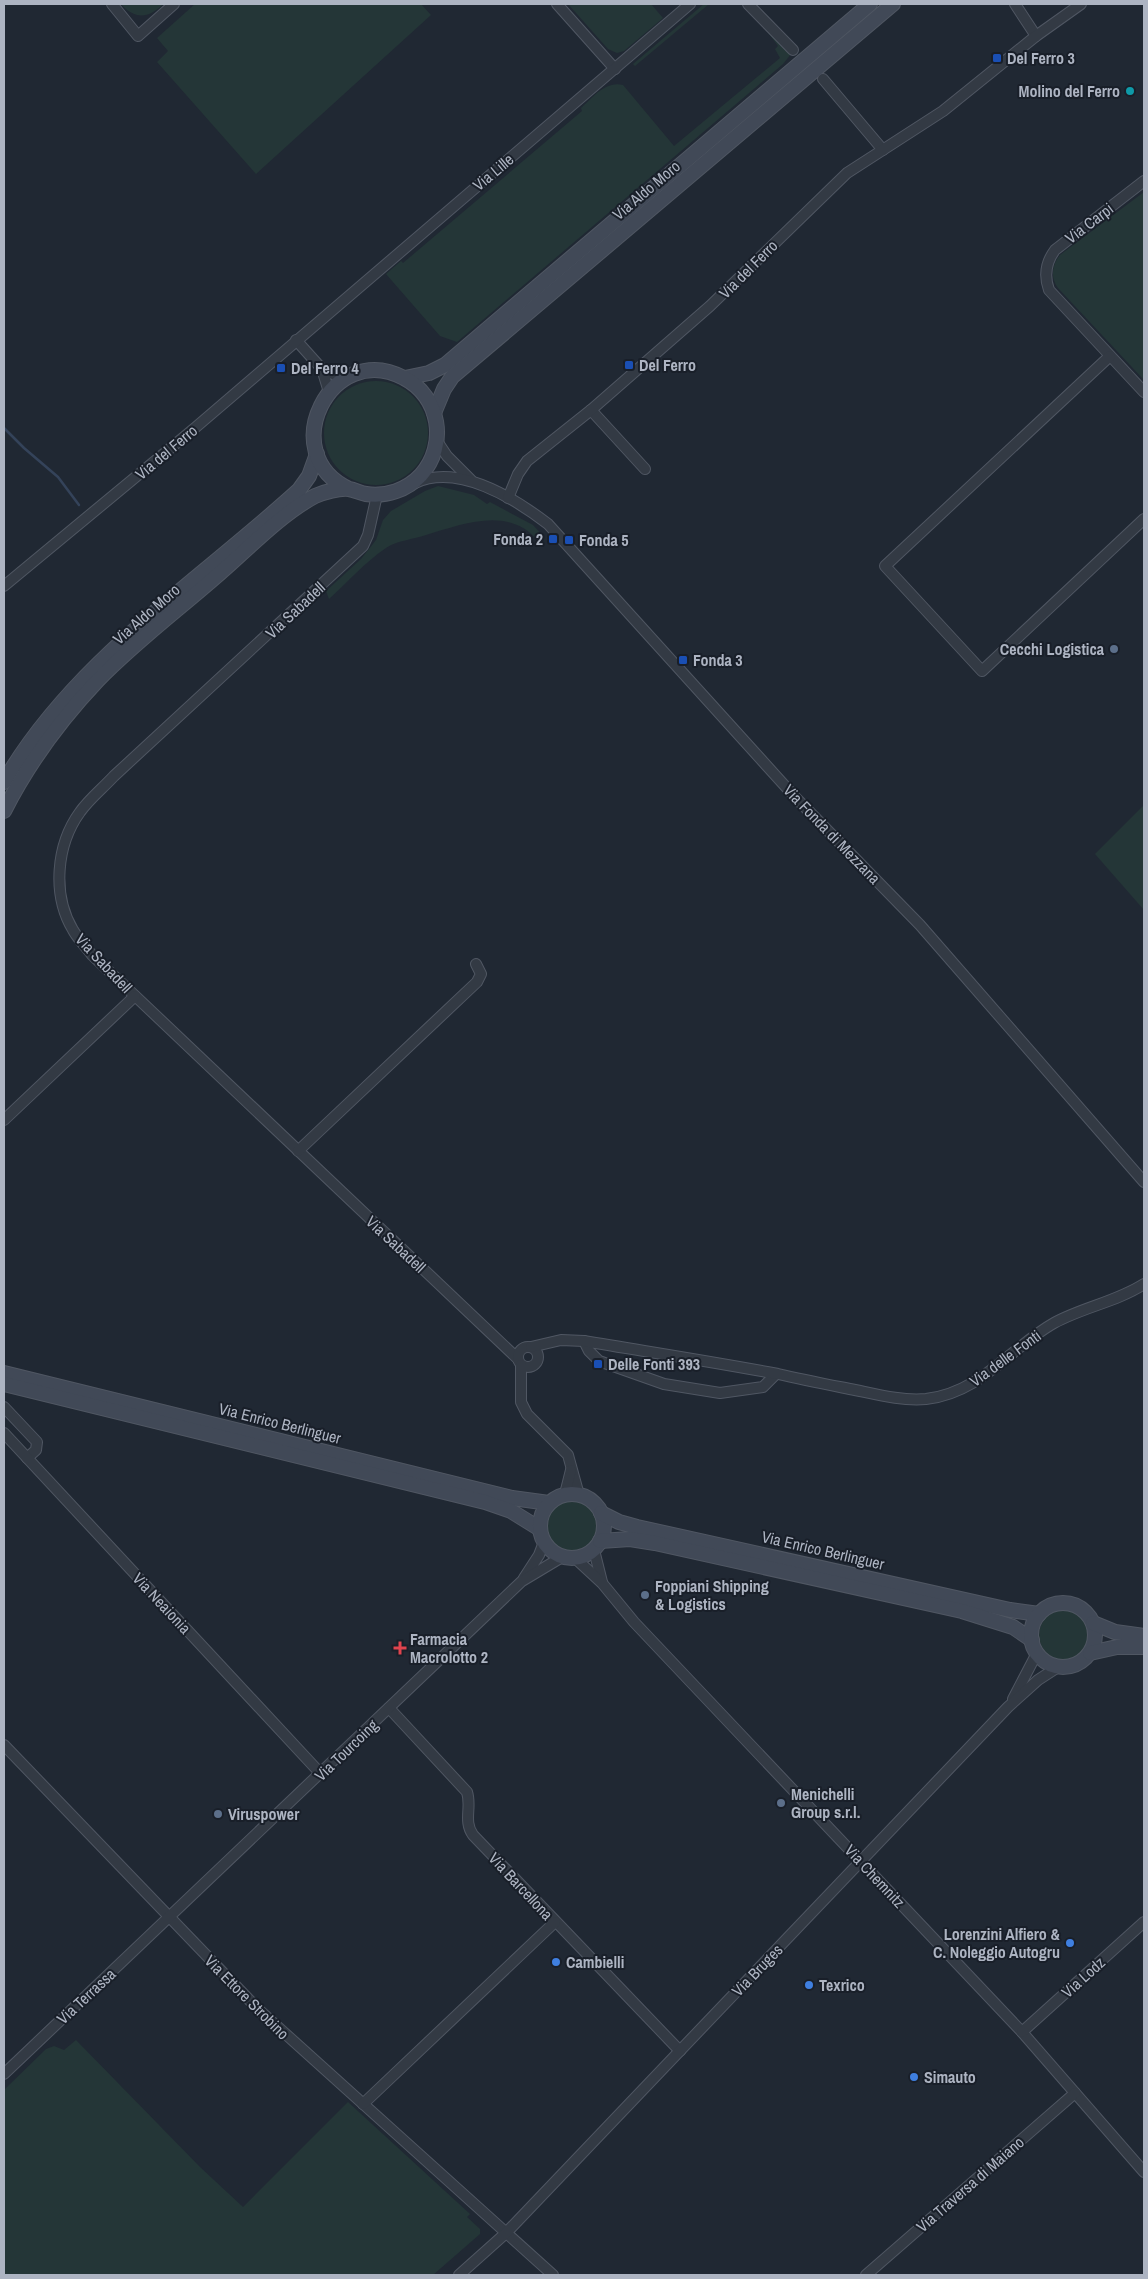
<svg xmlns="http://www.w3.org/2000/svg" width="1148" height="2279" viewBox="0 0 1148 2279" font-family="'Archivo Narrow',sans-serif">
	<style>
		.green { fill: #243637 }
		.lines { fill: none; stroke-linecap: round; stroke-linejoin: round }
		.stream { stroke: #34435a; stroke-width: 2.5 }
		.street-casing { stroke: #505763; stroke-width: 12 }
		.secondary-casing { stroke: #505763; stroke-width: 16 }
		.street { stroke: #333a44; stroke-width: 10 }
		.secondary { stroke: #414957; stroke-width: 14 }
		.transit-dot { fill: #1a4fb4; stroke: #191f29; stroke-width: 2 }
		.culture-dot { fill: #0f9aa8; stroke: #191f29; stroke-width: 2 }
		.service-dot { fill: #5c6f8a; stroke: #191f29; stroke-width: 2 }
		.health-dot { fill: #e0444e; stroke: #191f29; stroke-width: 2 }
		.shop-dot { fill: #3f7fe0; stroke: #191f29; stroke-width: 2 }
		.labels { text-anchor: middle; dominant-baseline: central; stroke-width: 4; stroke-linejoin: round; paint-order: stroke }
		.poi-label { font-size: 16px; font-weight: bold; fill: #adb4c2; stroke: #191f29; text-anchor: start }
		.street-label { font-size: 16px; fill: #adb4c2; stroke: #191f29 }
	</style>
	<rect width="100%" height="100%" fill="#202833"/>
	<!-- green -->
	<g class="green">
		<path d="M121,4H160L162,5C148,19 134,19 121,4Z"/>
		<polygon points="195,4 421,4 431,15 256,174 157,62 168,51 157,38"/>
		<polygon points="568,4 651,4 663,18 624,51 617,53 608,49"/>
		<polygon points="704,4 709,4 635,66 633,64"/>
		<path d="M764,27L791,54L783,64L457,342L440,336L386,274L401,261L403,263L582,111L581,108C592,98 606,80 623,85L674,146L780,58L775,49L778,46Z"/>
		<path d="M1144,192V380L1058,288C1050,277 1052,265 1060,255Z"/>
		<circle cx="376" cy="433" r="52"/>
		<path d="M438,486L474,495L487,504L490,502L533,525L544,537L539,542C510,505 463,524 426,535C414,539 396,541 386,548C365,562 347,583 329,599L326,591L361,559L376,540L383,520L391,511L425,491Z"/>
		<polygon points="1144,805 1144,910 1095,854"/>
		<circle cx="572" cy="1526" r="25"/>
		<circle cx="1064" cy="1635" r="25"/>
		<polygon points="76,2040 200,2167 243,2207 348,2102 470,2214 467,2217 480,2229 480,2234 433,2275 4,2275 4,2090 46,2049 54,2046 64,2050"/>
	</g>
	<g class="lines">
		<!-- stream -->
		<polyline class="stream" points="4,428 24,448 58,477 79,505"/>
		<defs>
			<g id="street">
				<polyline points="112,4 138,36 174,4"/>
				<polyline points="557,4 615,69"/>
				<polyline points="748,4 793,50"/>
				<polyline points="1015,4 1036,36"/>
				<polyline points="823,79 883,150"/>
				<path d="M1144,181L1055,250C1046,262 1044,276 1049,290L1144,392"/>
				<polyline points="296,340 322,369 344,379"/>
				<polyline points="1110,356 885,566 982,671 1144,519"/>
				<polyline points="322,369 329,392"/>
				<polyline points="591,410 645,469"/>
				<polyline points="437,441 447,456 471,480"/>
				<path d="M415,483C458,463 514,498 548,524L795,797L920,925L1144,1182"/>
				<path d="M377,495L368,535L363,546L114,776C103,788 89,799 80,812C56,845 52,895 73,930C78,939 86,947 92,955L518,1359"/>
				<polyline points="508,498 518,474 527,461 591,410 710,306 847,173 943,111 1036,36 1081,4"/>
				<polyline points="4,586 196,427 690,4"/>
				<polyline points="4,1120 135,996"/>
				<polyline points="298,1151 477,982 481,974 476,964"/>
				<polyline points="584,1341 589,1351 599,1361 664,1384 720,1393 763,1387 776,1374"/>
				<circle cx="528" cy="1357" r="10"/>
				<path d="M531,1347L561,1340L584,1341C649,1352 714,1362 778,1374C804,1380 830,1385 855,1390C879,1395 902,1401 926,1399C981,1393 1011,1347 1054,1323C1083,1307 1116,1302 1144,1284"/>
				<polyline points="521,1365 521,1402 527,1414 568,1455 579,1495"/>
				<polyline points="4,1407 37,1442 36,1450 27,1458"/>
				<polyline points="4,1433 321,1774"/>
				<polyline points="565,1494 571,1470"/>
				<polyline points="594,1550 602,1582"/>
				<polyline points="575,1558 602,1583 634,1622 1022,2032 1144,2172"/>
				<polyline points="524,1578 539,1555 544,1542"/>
				<polyline points="1013,1699 1037,1653"/>
				<path d="M389,1708L467,1792C472,1807 463,1821 473,1835L680,2051"/>
				<polyline points="4,1745 259,2010 553,2275"/>
				<polyline points="1022,2032 1144,1922"/>
				<polyline points="4,2074 522,1581 562,1557"/>
				<polyline points="363,2104 555,1922"/>
				<polyline points="459,2275 506,2233 1008,1707 1038,1680 1058,1667"/>
				<polyline points="866,2275 1075,2093"/>
			</g>
			<g id="secondary">
				<polyline points="405,378 429,373 445,365 870,4"/>
				<polyline points="434,413 444,389 452,377 893,4"/>
				<path d="M4,782C74,661 197,583 299,490L309,476L317,454"/>
				<path d="M4,811C28,764 61,719 98,680C136,641 179,609 220,573C249,548 281,514 315,496C324,492 339,488 349,489C355,490 360,493 366,494C386,497 407,490 421,475C448,445 440,396 404,378C331,339 274,454 349,489"/>
				<polyline points="4,1373 512,1498 549,1503"/>
				<polyline points="4,1384 485,1502 511,1511 540,1529"/>
				<circle cx="572" cy="1526" r="32"/>
				<polyline points="601,1513 619,1522 637,1527 1010,1610 1039,1614"/>
				<polyline points="600,1541 630,1539 655,1543 962,1611 1013,1627 1032,1640"/>
				<circle cx="1063" cy="1635" r="32"/>
				<polyline points="1093,1623 1115,1632 1144,1636"/>
				<polyline points="1090,1653 1117,1647 1144,1647"/>
			</g>
		</defs>
		<!-- street casing -->
		<use href="#street" class="street-casing"/>
		<!-- secondary casing -->
		<use href="#secondary" class="secondary-casing"/>
		<!-- street -->
		<use href="#street" class="street"/>
		<!-- secondary -->
		<use href="#secondary" class="secondary"/>
	</g>
	<!-- markers -->
	<g class="transit-dot">
		<rect x="992" y="53" width="10" height="10" rx="2.5"/>
		<rect x="624" y="360" width="10" height="10" rx="2.5"/>
		<rect x="276" y="363" width="10" height="10" rx="2.5"/>
		<rect x="548" y="534" width="10" height="10" rx="2.5"/>
		<rect x="564" y="535" width="10" height="10" rx="2.5"/>
		<rect x="678" y="655" width="10" height="10" rx="2.5"/>
		<rect x="593" y="1359" width="10" height="10" rx="2.5"/>
	</g>
	<circle class="culture-dot" cx="1130" cy="91" r="5"/>
	<g class="service-dot">
		<circle cx="1114" cy="649" r="5"/>
		<circle cx="645" cy="1595" r="5"/>
		<circle cx="781" cy="1803" r="5"/>
		<circle cx="218" cy="1814" r="5"/>
	</g>
	<path class="health-dot" d="M397.5 1640.5h5v5h5v5h-5v5h-5v-5h-5v-5h5z"/>
	<g class="shop-dot">
		<circle cx="1070" cy="1943" r="5"/>
		<circle cx="556" cy="1962" r="5"/>
		<circle cx="809" cy="1985" r="5"/>
		<circle cx="914" cy="2077" r="5"/>
	</g>
	<g class="labels">
		<!-- poi labels -->
		<g class="poi-label">
			<text x="1007" y="58">Del Ferro 3</text>
			<text x="1120" y="91" text-anchor="end">Molino del Ferro</text>
			<text x="639" y="365">Del Ferro</text>
			<text x="291" y="368">Del Ferro 4</text>
			<text x="543" y="539" text-anchor="end">Fonda 2</text>
			<text x="579" y="540">Fonda 5</text>
			<text x="1104" y="649" text-anchor="end">Cecchi Logistica</text>
			<text x="693" y="660">Fonda 3</text>
			<text x="608" y="1364">Delle Fonti 393</text>
			<text x="655" y="1586">Foppiani Shipping<tspan x="655" dy="18">&amp; Logistics</tspan></text>
			<text x="410" y="1639">Farmacia<tspan x="410" dy="18">Macrolotto 2</tspan></text>
			<text x="791" y="1794">Menichelli<tspan x="791" dy="18">Group s.r.l.</tspan></text>
			<text x="228" y="1814">Viruspower</text>
			<text x="1060" y="1934" text-anchor="end">Lorenzini Alfiero &amp;<tspan x="1060" dy="18">C. Noleggio Autogru</tspan></text>
			<text x="566" y="1962">Cambielli</text>
			<text x="819" y="1985">Texrico</text>
			<text x="924" y="2077">Simauto</text>
		</g>
		<!-- street labels -->
		<g class="street-label">
			<text transform="translate(493 172) rotate(-40)">Via Lille</text>
			<text transform="translate(646 190) rotate(-40)">Via Aldo Moro</text>
			<text transform="translate(1089 223) rotate(-37)">Via Carpi</text>
			<text transform="translate(748 269) rotate(-45)">Via del Ferro</text>
			<text transform="translate(166 452) rotate(-40)">Via del Ferro</text>
			<text transform="translate(295 610) rotate(-43)">Via Sabadell</text>
			<text transform="translate(146 614) rotate(-41)">Via Aldo Moro</text>
			<text transform="translate(832 834) rotate(46)">Via Fonda di Mezzana</text>
			<text transform="translate(104 963) rotate(47)">Via Sabadell</text>
			<text transform="translate(396 1244) rotate(43)">Via Sabadell</text>
			<text transform="translate(1005 1358) rotate(-36)">Via delle Fonti</text>
			<text transform="translate(280 1423) rotate(14)">Via Enrico Berlinguer</text>
			<text transform="translate(823 1550) rotate(13)">Via Enrico Berlinguer</text>
			<text transform="translate(162 1603) rotate(47)">Via Neaionia</text>
			<text transform="translate(346 1750) rotate(-44)">Via Tourcoing</text>
			<text transform="translate(875 1876) rotate(47)">Via Chemnitz</text>
			<text transform="translate(521 1886) rotate(47)">Via Barcellona</text>
			<text transform="translate(757 1970) rotate(-46)">Via Bruges</text>
			<text transform="translate(1083 1977) rotate(-42)">Via Lodz</text>
			<text transform="translate(86 1996) rotate(-43)">Via Terrassa</text>
			<text transform="translate(247 1997) rotate(45)">Via Ettore Strobino</text>
			<text transform="translate(970 2184) rotate(-41)">Via Traversa di Maiano</text>
		</g>
	</g>
	<!-- border -->
	<rect width="1148" height="2279" fill="none" stroke="#adb4c2" stroke-width="10"/>
</svg>
